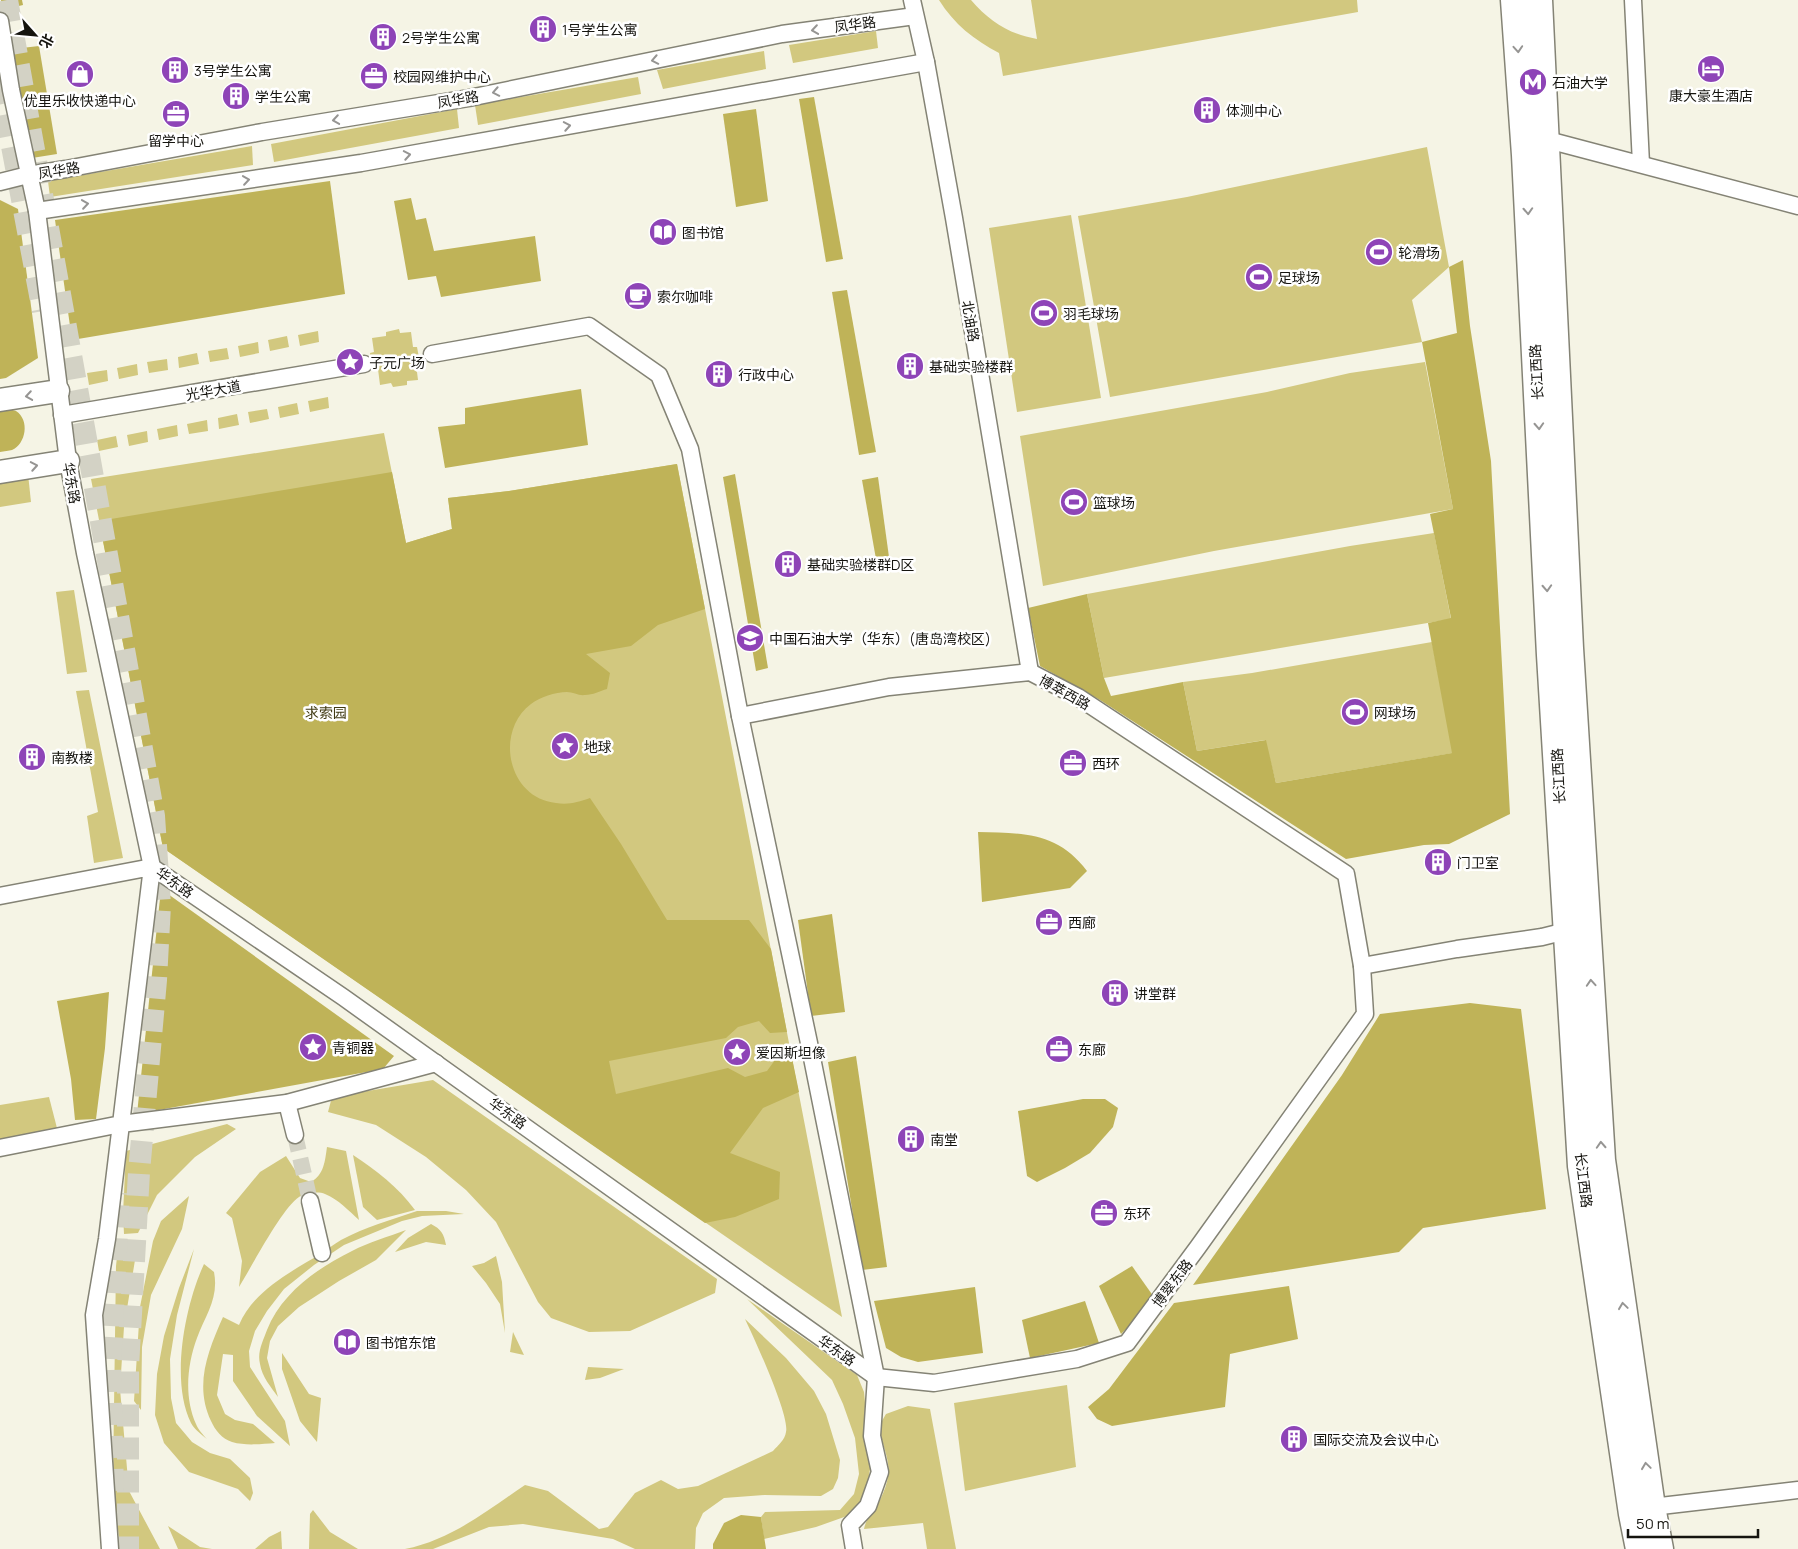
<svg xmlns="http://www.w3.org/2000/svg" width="1798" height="1549" viewBox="0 0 1798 1549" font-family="Manrope,'Noto Sans SC',sans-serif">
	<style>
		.green { fill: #d2c87f }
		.forest { fill: #bfb358 }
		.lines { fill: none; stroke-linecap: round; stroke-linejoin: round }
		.street-tunnel { stroke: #d3d2c5; stroke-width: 16; stroke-dasharray: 16 8; stroke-linecap: butt }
		.secondary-tunnel { stroke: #d3d2c5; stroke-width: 22; stroke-dasharray: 22 11; stroke-linecap: butt }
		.street-casing { stroke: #848375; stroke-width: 19 }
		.secondary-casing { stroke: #848375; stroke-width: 25 }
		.primary-casing { stroke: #848375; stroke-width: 29 }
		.street { stroke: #fff; stroke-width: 16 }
		.secondary { stroke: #fff; stroke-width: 22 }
		.primary { stroke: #fff; stroke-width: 26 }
		.oneway { stroke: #969593 }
		.labels { text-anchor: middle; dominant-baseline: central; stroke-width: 5; stroke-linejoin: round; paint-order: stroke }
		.street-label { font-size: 14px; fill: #15140f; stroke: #fff }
		.poi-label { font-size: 14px; fill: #15140f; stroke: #fff; text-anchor: start }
		.park-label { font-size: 14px; fill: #403a13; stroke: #fff }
	</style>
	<rect width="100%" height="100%" fill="#f5f4e5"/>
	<!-- green -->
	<g class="green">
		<path d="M939,0H971C990,22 1009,34 1037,39L1031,0H1357L1358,12L1003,76L999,53C974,40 954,24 939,0Z"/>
		<polygon points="876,31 878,48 793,63 789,45"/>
		<polygon points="764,51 766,69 663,89 657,70"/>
		<polygon points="638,77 641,94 478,125 475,105"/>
		<polygon points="457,109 459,128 274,162 271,144"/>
		<polygon points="252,146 253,165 50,197 48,181"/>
		<polygon points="1427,147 1449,267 1412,300 1422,342 1110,397 1078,216 1187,197"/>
		<polygon points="1071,215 1101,398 1017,412 989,228"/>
		<polygon points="399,329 400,333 411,332 413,347 417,347 420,363 416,364 418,380 407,381 407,385 393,387 391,383 380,385 378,369 373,369 370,353 374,352 372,338 386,336 386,332"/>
		<polygon points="318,331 319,342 300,346 298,335"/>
		<polygon points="287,336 289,347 270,351 268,340"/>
		<polygon points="258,342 259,353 240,357 238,346"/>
		<polygon points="227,348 229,359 210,362 208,351"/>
		<polygon points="197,353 199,364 179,368 178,357"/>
		<polygon points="167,359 168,370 149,373 147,362"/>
		<polygon points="1425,362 1453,509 1214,551 1043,586 1020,436 1267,392 1350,373"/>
		<polygon points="137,364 138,375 119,379 117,368"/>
		<polygon points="107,370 108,381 89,385 87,373"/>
		<polygon points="328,397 329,408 310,412 308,401"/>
		<polygon points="297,403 299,414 280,418 278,407"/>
		<polygon points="267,409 269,419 250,423 248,412"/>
		<polygon points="237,414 239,425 219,429 218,418"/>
		<polygon points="207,420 208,431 189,434 187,424"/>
		<polygon points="177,425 178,436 159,440 157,429"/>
		<polygon points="147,431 148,442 129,446 127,435"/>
		<polygon points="384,433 406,543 452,529 448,498 509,491 677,464 842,1317 163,848 91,479"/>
		<polygon points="116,436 118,447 99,451 97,440"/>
		<polygon points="28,474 31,502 0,507 0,479"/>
		<polygon points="1434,533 1451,619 1104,678 1087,594 1350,546"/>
		<polygon points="74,590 87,672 67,674 56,592"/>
		<polygon points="1432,642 1453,753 1276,783 1265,740 1197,751 1183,682 1252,673"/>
		<polygon points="89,690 123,858 94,863 87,816 98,812 76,691"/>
		<polygon points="433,1080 717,1279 715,1293 630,1331 589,1332 551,1318 538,1302 496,1222 466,1190 426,1157 376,1125 328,1112 332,1097"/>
		<polygon points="49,1097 58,1132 0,1141 0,1105"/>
		<polygon points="227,1124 236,1129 195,1157 157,1195 138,1233 124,1234 123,1214 126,1151"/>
		<path d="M327,1147L346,1151L359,1220C349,1211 338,1199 325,1194C318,1191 305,1193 299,1197C282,1208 251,1268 239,1287L242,1261L232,1218L226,1213L260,1172L286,1156L300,1178L311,1182C324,1175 325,1161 327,1147Z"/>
		<path d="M353,1155C376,1170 398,1187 415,1210L377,1220L363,1207Z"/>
		<polygon points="189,1196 182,1229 151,1295 142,1347 141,1410 134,1401 140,1307 153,1241 161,1221"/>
		<path d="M417,1211H446L464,1214L422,1216L402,1221L344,1245L314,1265L284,1289L267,1311L255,1331L249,1351L250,1367L285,1421L290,1446L257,1416L233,1381V1355L223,1354L217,1395L225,1414L235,1420L253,1424L275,1443C261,1444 246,1446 232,1442C222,1439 215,1430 211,1421C194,1385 208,1351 223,1317L239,1325C254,1290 291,1272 322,1253C328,1249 334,1244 341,1240C365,1227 391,1220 417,1211Z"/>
		<path d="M431,1224C441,1229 444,1234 446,1245L426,1242L395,1252L408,1238Z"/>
		<path d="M406,1230L376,1260L339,1281L299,1307L278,1326L270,1341L267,1358L278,1397C271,1387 262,1377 260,1364C257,1352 263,1341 267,1330C281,1294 317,1268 352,1251C369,1242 388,1237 406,1230Z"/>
		<polygon points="130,1247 136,1254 124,1327 120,1389 129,1491 160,1549 120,1549 113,1479 116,1266 118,1248"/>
		<polygon points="194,1249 177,1315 170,1359 171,1398 176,1423 192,1442 210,1453 230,1459 250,1478 253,1493 250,1501 238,1489 189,1472 164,1443 155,1415 157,1374 164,1336 179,1288"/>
		<polygon points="496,1256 502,1282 505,1333 500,1304 486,1283 472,1266 484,1263"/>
		<path d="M204,1264L214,1272C219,1298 206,1314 197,1338C187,1365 184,1397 196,1424C198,1429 203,1435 207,1439C202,1435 194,1429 191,1423C170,1381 185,1305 204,1264Z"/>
		<polygon points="747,1299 857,1375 864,1392 871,1463 867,1488 860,1506 847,1516 816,1527 764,1539 761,1517 765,1512 840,1510 854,1494 859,1474 855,1438 843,1404 832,1380"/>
		<path d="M745,1319L786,1358L814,1391L826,1414L840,1460L838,1478L833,1489L821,1496L764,1495L724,1498L703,1513L696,1528L695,1549H635L613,1539L523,1524L489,1527L433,1549H405C451,1540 488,1510 525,1485L548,1491L599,1529L608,1527L635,1493L661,1480L678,1489L698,1486L773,1451C778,1445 785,1440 786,1432C790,1416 754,1338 745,1319Z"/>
		<polygon points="513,1332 524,1355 510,1352"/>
		<polygon points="282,1353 309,1394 321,1398 317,1442 300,1421 282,1369"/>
		<polygon points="588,1367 624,1369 600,1378 585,1380"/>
		<polygon points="1067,1385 1076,1467 965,1491 954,1403"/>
		<path d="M908,1406L930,1409L956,1549H927L923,1523L864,1529C866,1518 873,1512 879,1502C897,1466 885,1460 879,1426L886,1414Z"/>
		<polygon points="313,1510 330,1532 358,1549 309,1549 310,1514"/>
		<polygon points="168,1526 200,1547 212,1549 178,1549"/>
		<polygon points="281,1531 282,1549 255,1549 269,1537"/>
	</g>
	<!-- forest -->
	<g class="forest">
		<polygon points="1,0 22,0 23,5 2,10"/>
		<polygon points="39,46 57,154 32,158 13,49"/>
		<polygon points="814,97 843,259 826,262 799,99"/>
		<polygon points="756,109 768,201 736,207 723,114"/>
		<polygon points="330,181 345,294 72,340 55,220"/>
		<polygon points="411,198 416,220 426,218 434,251 535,236 541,281 441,297 436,276 408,280 394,201"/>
		<polygon points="0,200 18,209 38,358 6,378 0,379"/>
		<polygon points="1463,260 1470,326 1491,461 1510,814 1449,844 1424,845 1346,859 1100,700 1040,666 1028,608 1087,594 1104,678 1111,696 1183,682 1197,751 1266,740 1276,783 1452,753 1428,623 1451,618 1430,514 1453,509 1422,342 1457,333 1449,267"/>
		<polygon points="847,290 876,452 859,455 832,292"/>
		<polygon points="581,389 588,445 445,468 438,427 465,424 465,408"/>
		<path d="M8,409C11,410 14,410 16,411C30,420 26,444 12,450C9,451 4,451 0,452V411Z"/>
		<path d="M677,464L705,609L658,625L631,646L586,654L610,673L607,689C600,691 593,695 585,695C579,696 573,692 567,692C555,692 540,697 531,704C494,732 508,798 556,803C569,805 578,802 590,798L621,844L667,920H749L771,949L787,1032L770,1033L759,1021L738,1027L726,1038L609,1061L616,1094L728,1068L745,1077L767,1071L775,1060L792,1058L799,1092L763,1108L730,1153L780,1172L779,1199L735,1217L705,1223L163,848L99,521L392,472L406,543L452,529L448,498L509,491Z"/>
		<polygon points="735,474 768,668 756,671 723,477"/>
		<polygon points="878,477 889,557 876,559 862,480"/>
		<path d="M978,832C1023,833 1058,832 1087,871L1070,888L982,902Z"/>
		<polygon points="161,889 394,1056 383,1069 137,1114"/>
		<polygon points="832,914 845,1012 811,1016 798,920"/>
		<polygon points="109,992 105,1048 96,1119 75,1120 71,1079 57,1001"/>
		<polygon points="1470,1003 1521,1009 1546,1209 1423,1228 1399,1252 1193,1285 1342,1075 1380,1014"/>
		<polygon points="856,1056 887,1267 862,1270 828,1062"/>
		<polygon points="1083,1099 1105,1099 1118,1108 1113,1127 1090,1153 1065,1168 1037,1182 1027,1176 1018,1111"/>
		<polygon points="1132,1266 1156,1300 1121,1334 1099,1286"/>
		<polygon points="1289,1286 1298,1339 1230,1354 1225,1407 1112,1426 1097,1419 1088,1407 1109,1389 1174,1303"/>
		<polygon points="975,1287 983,1353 918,1362 901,1357 886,1348 874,1301"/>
		<polygon points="1085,1301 1099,1343 1030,1358 1022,1320"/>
		<polygon points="741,1515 761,1517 766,1549 713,1549 713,1544 724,1523"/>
	</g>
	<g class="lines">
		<!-- street-tunnel -->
		<polyline class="street-tunnel" points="295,1135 310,1201"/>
		<!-- secondary-tunnel -->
		<g class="secondary-tunnel">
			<polyline points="7,0 154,816 160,905 156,980 139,1172 128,1367 128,1549"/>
			<polyline points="0,82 43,311"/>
			<polyline points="113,1491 110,1366 119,1193"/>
		</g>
		<defs>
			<g id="street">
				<polyline points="912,0 926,62 954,218 1030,672"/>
				<polyline points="1633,0 1641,164"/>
				<polyline points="0,21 11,90 37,211 68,461 85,553 152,867 343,997 876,1377 934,1383 1077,1359 1127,1343 1198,1247 1365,1014 1362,966 1346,874 1078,697 1030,672 889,687 740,716"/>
				<polyline points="1539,139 1544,139 1798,206"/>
				<polyline points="0,182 28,175 66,169 262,132 469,98 782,34 915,16"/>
				<polyline points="37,211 361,163 926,62"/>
				<polyline points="432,354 589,326 659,375 690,449 740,716 809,1043 876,1377 872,1436 880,1472 868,1506 850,1525 854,1549"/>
				<polyline points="62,415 364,364"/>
				<polyline points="0,896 152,867 121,1124 0,1148"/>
				<polyline points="1362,966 1457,949 1542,937 1574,929"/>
				<polyline points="287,1103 295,1135"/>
				<polyline points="310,1201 322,1253"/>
				<polyline points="1652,1507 1798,1490"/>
				<polyline points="110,1549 94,1315 107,1239 121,1124 287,1103 436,1063"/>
			</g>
			<g id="secondary">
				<polyline points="0,400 58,391"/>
				<polyline points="0,472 68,461"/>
			</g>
			<g id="primary">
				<polyline points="1514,0 1525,155 1550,655 1581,1166 1632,1514 1639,1549"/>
				<polyline points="1539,0 1570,648 1602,1160 1652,1507 1660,1549"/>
			</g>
		</defs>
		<!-- street casing -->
		<use href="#street" class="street-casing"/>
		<!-- secondary casing -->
		<use href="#secondary" class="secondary-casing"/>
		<!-- primary casing -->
		<use href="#primary" class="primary-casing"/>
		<!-- street -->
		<use href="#street" class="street"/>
		<!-- secondary -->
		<use href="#secondary" class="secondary"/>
		<!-- primary -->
		<use href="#primary" class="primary"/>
	</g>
	<!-- one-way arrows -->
	<defs><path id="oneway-chevron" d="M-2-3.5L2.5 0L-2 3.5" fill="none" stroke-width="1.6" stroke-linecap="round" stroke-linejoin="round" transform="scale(1.25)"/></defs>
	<g class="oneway">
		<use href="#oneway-chevron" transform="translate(815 30) rotate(172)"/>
		<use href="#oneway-chevron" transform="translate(1518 49) rotate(86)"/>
		<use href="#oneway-chevron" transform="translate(655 60) rotate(169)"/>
		<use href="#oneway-chevron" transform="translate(496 92) rotate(169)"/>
		<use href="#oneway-chevron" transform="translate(336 120) rotate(171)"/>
		<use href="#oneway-chevron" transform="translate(567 126) rotate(-10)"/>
		<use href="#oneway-chevron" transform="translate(407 155) rotate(-10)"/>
		<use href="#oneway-chevron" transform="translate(246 180) rotate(-8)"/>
		<use href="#oneway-chevron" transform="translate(85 204) rotate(-8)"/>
		<use href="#oneway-chevron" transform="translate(1528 211) rotate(87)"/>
		<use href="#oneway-chevron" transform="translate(29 396) rotate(171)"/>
		<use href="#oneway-chevron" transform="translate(1539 426) rotate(87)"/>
		<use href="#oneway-chevron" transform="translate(34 466) rotate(-10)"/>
		<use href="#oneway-chevron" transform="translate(1547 588) rotate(87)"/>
		<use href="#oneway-chevron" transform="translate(1591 983) rotate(-94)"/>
		<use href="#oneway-chevron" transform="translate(1601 1145) rotate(-93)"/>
		<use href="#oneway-chevron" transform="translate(1623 1306) rotate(-98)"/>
		<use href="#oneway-chevron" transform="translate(1646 1466) rotate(-98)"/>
	</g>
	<!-- icons -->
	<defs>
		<symbol id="building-disc" viewBox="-11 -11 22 22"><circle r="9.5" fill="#8e44b7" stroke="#fff"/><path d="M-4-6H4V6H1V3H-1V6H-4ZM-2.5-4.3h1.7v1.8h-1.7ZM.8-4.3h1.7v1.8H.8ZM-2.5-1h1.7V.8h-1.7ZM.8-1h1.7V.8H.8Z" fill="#fff"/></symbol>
		<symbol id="hotel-disc" viewBox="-11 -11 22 22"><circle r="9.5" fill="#8e44b7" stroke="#fff"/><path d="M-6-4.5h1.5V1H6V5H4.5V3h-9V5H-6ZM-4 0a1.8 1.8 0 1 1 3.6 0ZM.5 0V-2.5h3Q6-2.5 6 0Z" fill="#fff"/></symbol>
		<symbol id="shop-disc" viewBox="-11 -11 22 22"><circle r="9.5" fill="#8e44b7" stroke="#fff"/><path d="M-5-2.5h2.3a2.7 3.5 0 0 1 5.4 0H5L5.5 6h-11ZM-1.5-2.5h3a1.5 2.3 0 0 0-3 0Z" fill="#fff"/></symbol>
		<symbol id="office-disc" viewBox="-11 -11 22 22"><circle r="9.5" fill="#8e44b7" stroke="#fff"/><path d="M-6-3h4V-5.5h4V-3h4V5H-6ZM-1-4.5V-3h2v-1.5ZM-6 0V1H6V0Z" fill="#fff"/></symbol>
		<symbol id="metro-disc" viewBox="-11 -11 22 22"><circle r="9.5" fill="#8e44b7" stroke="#fff"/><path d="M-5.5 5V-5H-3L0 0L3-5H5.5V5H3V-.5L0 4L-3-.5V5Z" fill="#fff"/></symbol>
		<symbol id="library-disc" viewBox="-11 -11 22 22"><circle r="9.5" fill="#8e44b7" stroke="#fff"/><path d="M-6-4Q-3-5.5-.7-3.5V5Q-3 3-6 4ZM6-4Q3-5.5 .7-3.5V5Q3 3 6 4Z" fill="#fff"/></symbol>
		<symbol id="stadium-disc" viewBox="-11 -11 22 22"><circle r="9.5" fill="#8e44b7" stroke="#fff"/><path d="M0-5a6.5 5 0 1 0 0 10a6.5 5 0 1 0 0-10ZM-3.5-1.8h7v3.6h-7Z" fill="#fff"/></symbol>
		<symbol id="cafe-disc" viewBox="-11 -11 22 22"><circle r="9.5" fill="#8e44b7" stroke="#fff"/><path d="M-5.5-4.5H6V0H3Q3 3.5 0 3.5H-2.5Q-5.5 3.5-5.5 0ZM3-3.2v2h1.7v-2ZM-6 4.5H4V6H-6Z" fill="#fff"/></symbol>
		<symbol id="sight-disc" viewBox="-11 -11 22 22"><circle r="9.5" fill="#8e44b7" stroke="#fff"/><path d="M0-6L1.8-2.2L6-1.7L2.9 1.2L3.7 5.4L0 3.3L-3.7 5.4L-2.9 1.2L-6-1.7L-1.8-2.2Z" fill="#fff"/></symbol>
		<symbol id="university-disc" viewBox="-11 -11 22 22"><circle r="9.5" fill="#8e44b7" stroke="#fff"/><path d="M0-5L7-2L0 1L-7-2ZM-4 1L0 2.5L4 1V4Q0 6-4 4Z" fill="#fff"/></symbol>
	</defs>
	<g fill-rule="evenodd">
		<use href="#building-disc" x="527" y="13" width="32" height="32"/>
		<use href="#building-disc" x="367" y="21" width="32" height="32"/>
		<use href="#hotel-disc" x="1695" y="53" width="32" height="32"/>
		<use href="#building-disc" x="159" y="54" width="32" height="32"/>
		<use href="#shop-disc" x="64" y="58" width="32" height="32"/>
		<use href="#office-disc" x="358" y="60" width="32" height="32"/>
		<use href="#metro-disc" x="1517" y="66" width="32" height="32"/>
		<use href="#building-disc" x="220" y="80" width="32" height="32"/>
		<use href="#building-disc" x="1191" y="94" width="32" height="32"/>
		<use href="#office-disc" x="160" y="98" width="32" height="32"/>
		<use href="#library-disc" x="647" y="216" width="32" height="32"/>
		<use href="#stadium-disc" x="1363" y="236" width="32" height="32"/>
		<use href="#stadium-disc" x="1243" y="261" width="32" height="32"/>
		<use href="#cafe-disc" x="622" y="280" width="32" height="32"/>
		<use href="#stadium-disc" x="1028" y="297" width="32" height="32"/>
		<use href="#sight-disc" x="334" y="346" width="32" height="32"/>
		<use href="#building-disc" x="894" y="350" width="32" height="32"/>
		<use href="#building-disc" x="703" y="358" width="32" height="32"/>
		<use href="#stadium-disc" x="1058" y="486" width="32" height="32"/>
		<use href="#building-disc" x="772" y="548" width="32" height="32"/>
		<use href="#university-disc" x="734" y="622" width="32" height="32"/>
		<use href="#stadium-disc" x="1339" y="696" width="32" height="32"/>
		<use href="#sight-disc" x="549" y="730" width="32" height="32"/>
		<use href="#building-disc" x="16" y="741" width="32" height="32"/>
		<use href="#office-disc" x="1057" y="747" width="32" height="32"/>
		<use href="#building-disc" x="1422" y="846" width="32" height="32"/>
		<use href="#office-disc" x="1033" y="906" width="32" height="32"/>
		<use href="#building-disc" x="1099" y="977" width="32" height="32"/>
		<use href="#sight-disc" x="297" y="1031" width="32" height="32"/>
		<use href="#office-disc" x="1043" y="1033" width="32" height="32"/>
		<use href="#sight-disc" x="721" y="1036" width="32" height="32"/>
		<use href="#building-disc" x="895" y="1123" width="32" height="32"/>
		<use href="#office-disc" x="1088" y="1197" width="32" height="32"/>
		<use href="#library-disc" x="331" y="1326" width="32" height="32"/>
		<use href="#building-disc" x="1278" y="1423" width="32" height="32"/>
	</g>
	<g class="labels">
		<!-- street labels -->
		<g class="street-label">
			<text transform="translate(855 24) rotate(-8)">凤华路</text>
			<text transform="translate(458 99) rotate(-10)">凤华路</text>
			<text transform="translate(59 170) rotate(-9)">凤华路</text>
			<text transform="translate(971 321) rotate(80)">北油路</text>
			<text transform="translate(1536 372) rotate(-93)">长江西路</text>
			<text transform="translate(213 390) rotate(-10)">光华大道</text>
			<text transform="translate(72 483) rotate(80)">华东路</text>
			<text transform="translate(1065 692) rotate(29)">博萃西路</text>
			<text transform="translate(1558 776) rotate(-93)">长江西路</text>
			<text transform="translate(175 882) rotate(35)">华东路</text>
			<text transform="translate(508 1113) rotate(36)">华东路</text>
			<text transform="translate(1584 1180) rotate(83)">长江西路</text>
			<text transform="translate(1172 1283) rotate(-53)">博翠东路</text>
			<text transform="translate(837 1350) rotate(35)">华东路</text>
		</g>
		<!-- poi labels -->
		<g class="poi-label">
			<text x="562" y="29">1号学生公寓</text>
			<text x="402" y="37">2号学生公寓</text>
			<text x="194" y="70">3号学生公寓</text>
			<text x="393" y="76">校园网维护中心</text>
			<text x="1552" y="82">石油大学</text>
			<text x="1711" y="95" text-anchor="middle">康大豪生酒店</text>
			<text x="255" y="96">学生公寓</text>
			<text x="80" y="100" text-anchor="middle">优里乐收快递中心</text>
			<text x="1226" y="110">体测中心</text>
			<text x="176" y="140" text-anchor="middle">留学中心</text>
			<text x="682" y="232">图书馆</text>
			<text x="1398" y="252">轮滑场</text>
			<text x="1278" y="277">足球场</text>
			<text x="657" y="296">索尔咖啡</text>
			<text x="1063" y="313">羽毛球场</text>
			<text x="369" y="362">子元广场</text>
			<text x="929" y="366">基础实验楼群</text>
			<text x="738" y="374">行政中心</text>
			<text x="1093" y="502">篮球场</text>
			<text x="807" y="564">基础实验楼群D区</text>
			<text x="769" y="638">中国石油大学（华东）(唐岛湾校区)</text>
			<text x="1374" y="712">网球场</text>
			<text x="584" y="746">地球</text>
			<text x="51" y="757">南教楼</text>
			<text x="1092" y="763">西环</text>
			<text x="1457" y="862">门卫室</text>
			<text x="1068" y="922">西廊</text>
			<text x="1134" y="993">讲堂群</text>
			<text x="332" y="1047">青铜器</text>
			<text x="1078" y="1049">东廊</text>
			<text x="756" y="1052">爱因斯坦像</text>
			<text x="930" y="1139">南堂</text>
			<text x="1123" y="1213">东环</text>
			<text x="366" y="1342">图书馆东馆</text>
			<text x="1313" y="1439">国际交流及会议中心</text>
		</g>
		<!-- park labels -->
		<g class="park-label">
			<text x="326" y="712">求索园</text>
		</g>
	</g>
	<!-- north arrow -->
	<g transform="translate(35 35) rotate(117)" stroke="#ffffff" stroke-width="4" paint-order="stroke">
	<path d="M0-4L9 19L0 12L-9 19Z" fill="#15140f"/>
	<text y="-8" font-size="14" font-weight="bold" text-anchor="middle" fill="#15140f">北</text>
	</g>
	<!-- scale -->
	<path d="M1628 1529v8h130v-8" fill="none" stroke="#15140f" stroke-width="2.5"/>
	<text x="1636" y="1529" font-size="15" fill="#15140f" stroke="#ffffff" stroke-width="4" paint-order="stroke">50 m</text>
</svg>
